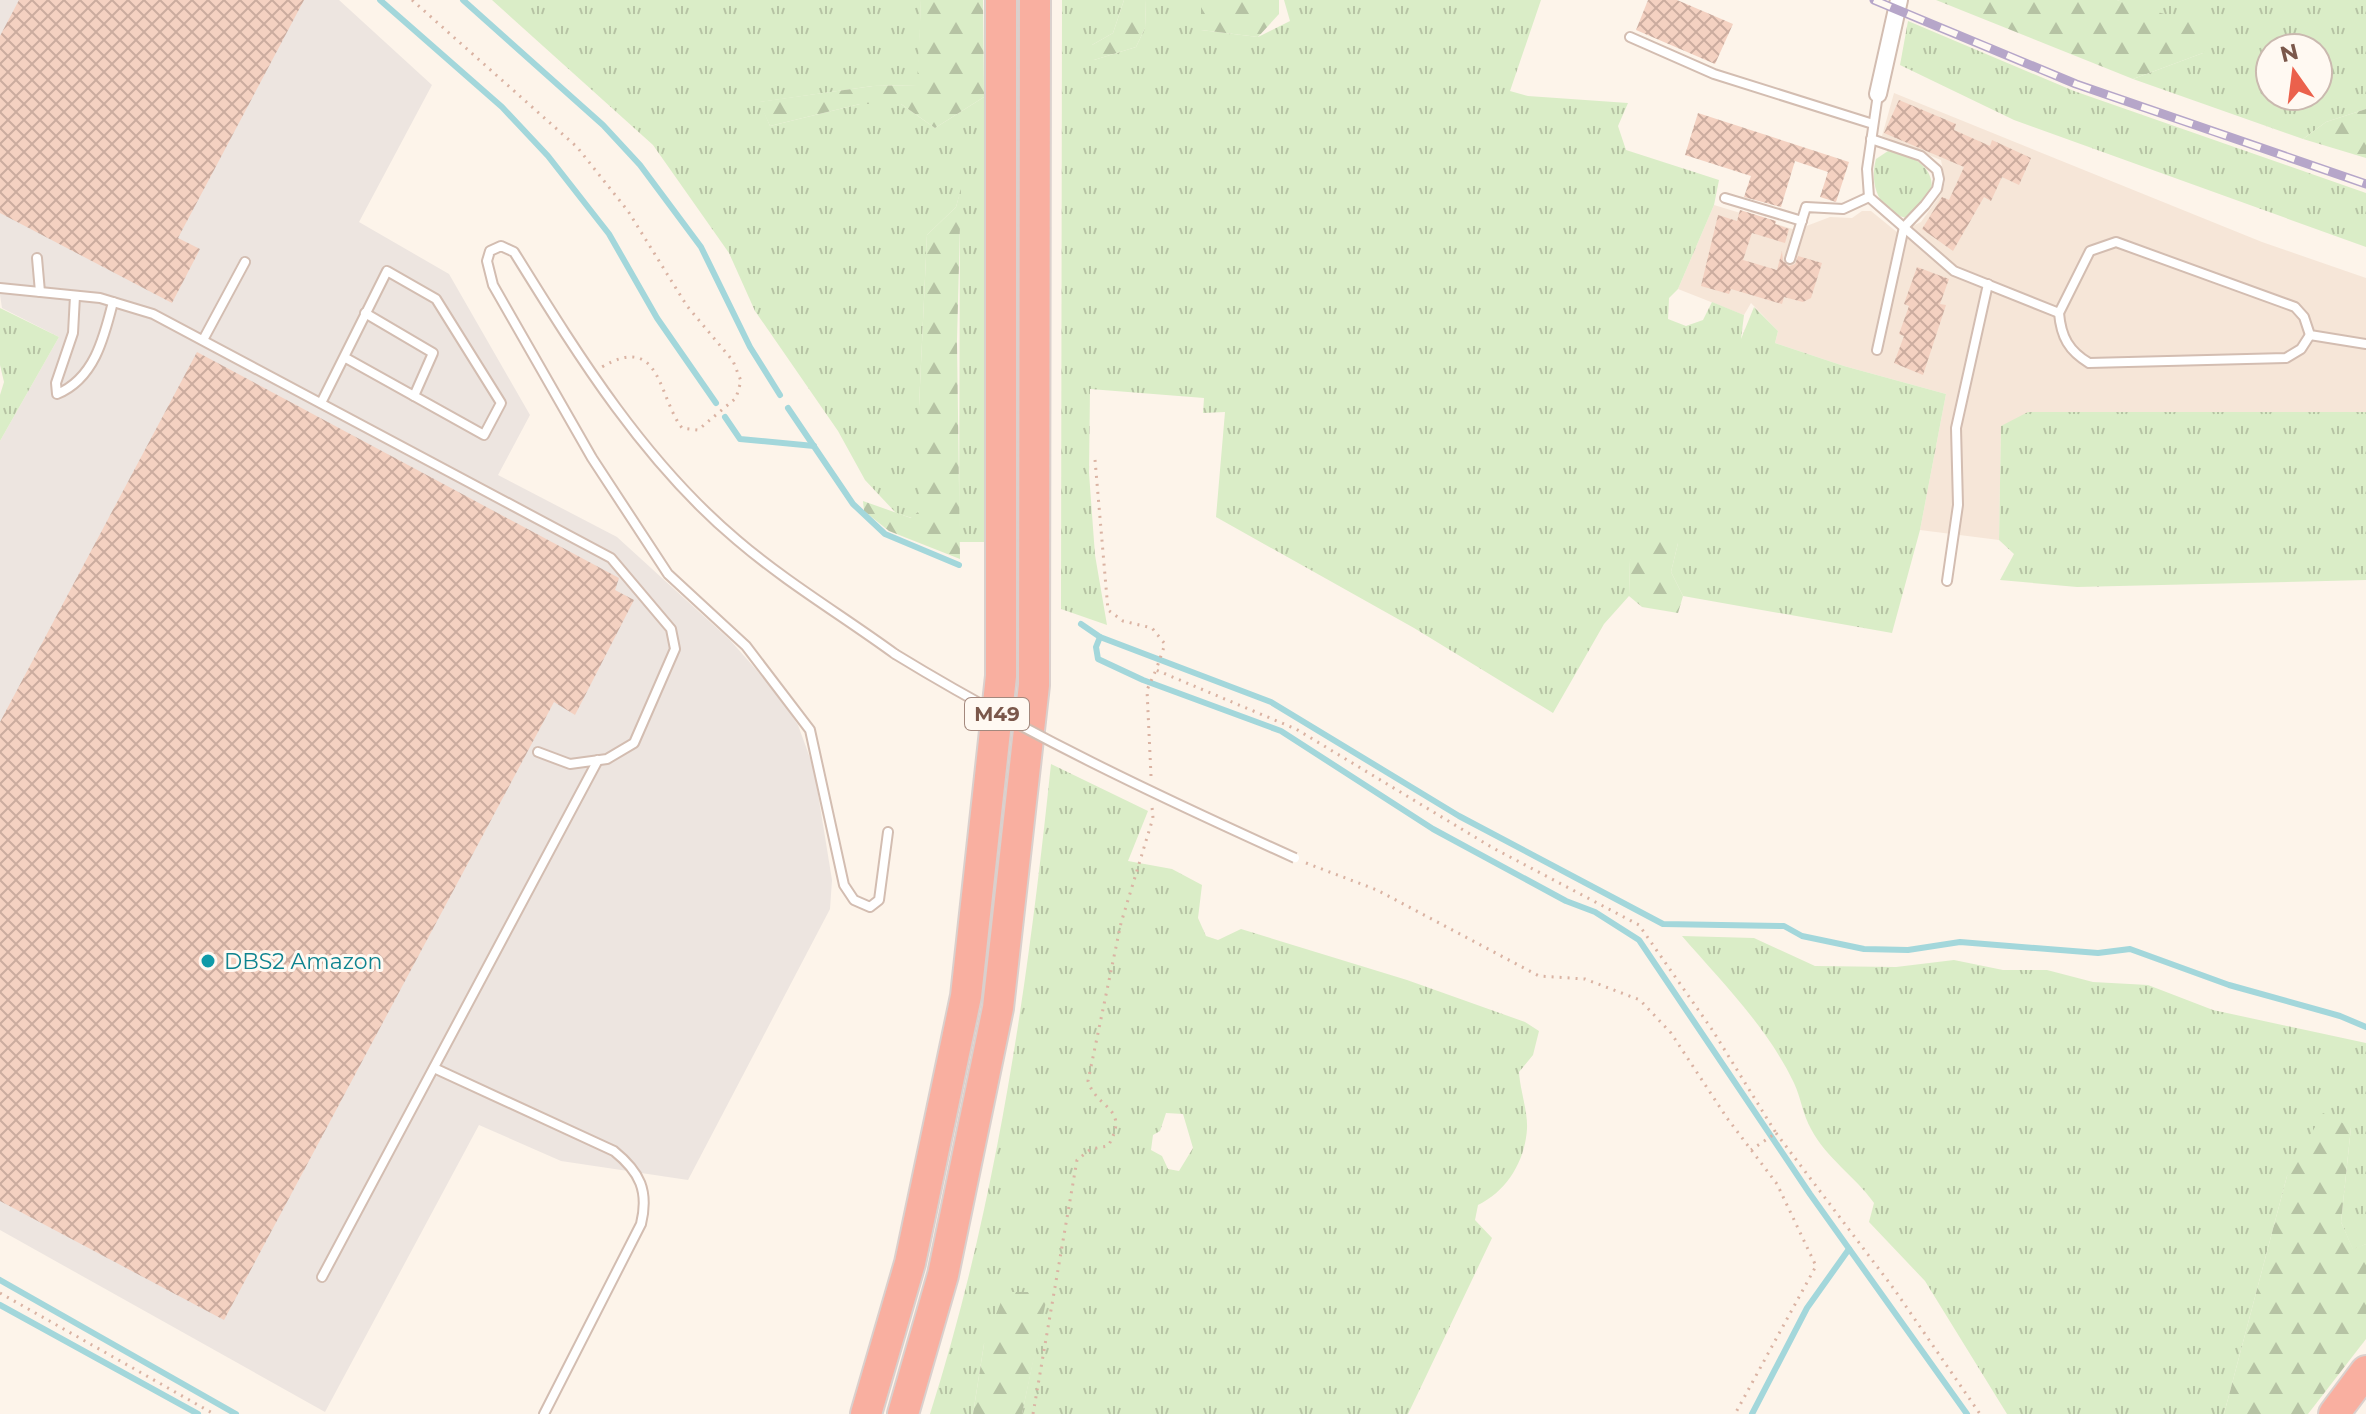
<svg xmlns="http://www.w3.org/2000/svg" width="2366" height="1414" viewBox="0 0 2366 1414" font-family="Montserrat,sans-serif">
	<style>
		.residential { fill: #f6e6d8 }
		.industrial { fill: #ede5e0 }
		.grass { fill: url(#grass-tufts); fill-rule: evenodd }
		.forest { fill: url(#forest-firs) }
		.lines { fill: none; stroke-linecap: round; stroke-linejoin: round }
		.stream { stroke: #a3d7db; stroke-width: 6 }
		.building { fill: url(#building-cross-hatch) }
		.lane-casing { stroke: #d3bdb1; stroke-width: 12 }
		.street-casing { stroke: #d3bdb1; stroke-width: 20 }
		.highway-casing { stroke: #dad0cd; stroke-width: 34 }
		.path { stroke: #dab3a3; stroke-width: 3; stroke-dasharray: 2 6; stroke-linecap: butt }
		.lane { stroke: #fff; stroke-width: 8 }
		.street { stroke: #fff; stroke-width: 16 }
		.highway { stroke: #f9afa0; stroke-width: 30 }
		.rail-casing { stroke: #b6a6c9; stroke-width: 9 }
		.rail { stroke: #fff9f2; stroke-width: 6; stroke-dasharray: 18; stroke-linecap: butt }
		.lane-bridge-casing { stroke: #d3bdb1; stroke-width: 12; stroke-linecap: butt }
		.lane-bridge { stroke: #fff; stroke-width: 8 }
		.culture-dot { fill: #0f9aa8; stroke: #fff9f2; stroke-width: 3 }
		.labels { text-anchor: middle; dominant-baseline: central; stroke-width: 6; stroke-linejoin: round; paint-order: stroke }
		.shield { fill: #fff9f2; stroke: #a3887d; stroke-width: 2 }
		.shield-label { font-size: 20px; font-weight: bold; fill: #7b584b }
		.culture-label { font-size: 22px; fill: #0d838f; stroke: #fff9f2; text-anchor: start }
	</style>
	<defs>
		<pattern id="grass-tufts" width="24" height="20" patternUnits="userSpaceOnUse" patternTransform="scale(2)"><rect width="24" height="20" fill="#daedc7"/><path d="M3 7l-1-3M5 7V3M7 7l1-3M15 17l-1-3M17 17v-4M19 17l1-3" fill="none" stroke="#b6c3a4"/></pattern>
		<pattern id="forest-firs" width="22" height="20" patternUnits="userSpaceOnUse" patternTransform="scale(2)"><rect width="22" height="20" fill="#daedc7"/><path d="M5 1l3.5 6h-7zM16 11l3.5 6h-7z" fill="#b6c3a4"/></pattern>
		<pattern id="building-cross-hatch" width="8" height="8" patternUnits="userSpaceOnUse" patternTransform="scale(2)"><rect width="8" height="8" fill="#f4d1c1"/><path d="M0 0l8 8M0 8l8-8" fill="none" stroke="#cbac9f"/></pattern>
	</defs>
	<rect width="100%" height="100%" fill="#fdf4ea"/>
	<!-- residential -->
	<polygon class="residential" points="1894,93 2262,242 2366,278 2366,413 2001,427 1999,540 1920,530 1946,394 1844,366 1775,343 1778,331 1751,303 1744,315 1678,289 1714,205 1796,230 1830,217 1852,218 1862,211 1871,211 1898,233 1921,222 1941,194 1945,182 1941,160 1882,136"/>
	<!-- industrial -->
	<polygon class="industrial" points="0,0 339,0 432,85 359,222 449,274 530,415 498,475 617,537 730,640 775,691 798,725 814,769 832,880 830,909 688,1180 561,1161 479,1125 325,1412 0,1230 0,441 59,337 2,308 0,295"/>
	<!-- grass -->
	<g class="grass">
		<polygon points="492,0 921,0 918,85 873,86 760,102 770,126 860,104 901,104 935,128 984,97 985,542 959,542 960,193 956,207 927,235 919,407 919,511 912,518 896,513 865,480 838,431 755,311 729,253 653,145"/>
		<polygon points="1062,0 1124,0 1113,33 1092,45 1094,60 1136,47 1145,28 1146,0 1201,0 1201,30 1258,37 1290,21 1284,0 1541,0 1510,91 1528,96 1628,103 1618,126 1626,150 1719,180 1714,205 1678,289 1669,298 1668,319 1686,326 1703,320 1712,302 1744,315 1741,339 1754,307 1778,331 1775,343 1844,366 1946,394 1920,530 1892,633 1683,596 1671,572 1678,543 1630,560 1629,596 1604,624 1553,713 1414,628 1216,517 1225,412 1203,413 1204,398 1090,389 1089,473 1095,555 1107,625 1061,609"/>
		<path d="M2117,0H2366V109L2326,122L2303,139L2133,79L2203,53L2158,15ZM2270,48H2318V96H2270Z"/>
		<polygon points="1908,21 2074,91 2366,193 2366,247 2014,120 1900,65"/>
		<path d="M1888,151C1933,156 1950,194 1906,218C1879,211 1869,185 1876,159Z"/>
		<polygon points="0,308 59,337 0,441 0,395 4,382 0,365"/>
		<polygon points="2028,412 2366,412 2366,580 2077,587 2000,580 2014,554 1999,540 2001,426"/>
		<path d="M1051,764L1148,811L1128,861L1172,869L1202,885L1198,918L1206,936L1218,940L1241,929L1407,980L1525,1022L1539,1031L1533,1055L1519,1072C1520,1090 1528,1111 1527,1129C1525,1161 1507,1191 1478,1205L1475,1220L1492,1238L1408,1414H1022L1047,1292L984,1344L973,1414H930C997,1203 1028,984 1051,764ZM1166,1113L1183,1114L1193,1148L1179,1171L1168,1169L1162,1156L1151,1150L1153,1135L1160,1131Z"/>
		<path d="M1682,936L1754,938L1815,966L1896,967L1954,960L2003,970H2047L2093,982L2148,985L2213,1010L2366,1043V1244L2353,1250L2341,1222L2351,1127L2287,1176L2224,1414H2007L1925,1281L1869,1222L1874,1203C1855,1176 1827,1159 1811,1129C1803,1115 1801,1098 1794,1083C1768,1028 1721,981 1682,936Z"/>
	</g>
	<!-- forest -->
	<g class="forest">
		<polygon points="921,0 983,0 984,97 935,128 901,104 860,104 770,126 759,102 873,86 917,85"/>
		<polygon points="1124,0 1146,0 1145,28 1136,47 1094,60 1086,55 1092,45 1113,33"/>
		<polygon points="1201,0 1279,0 1279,14 1258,37 1201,30"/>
		<polygon points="1936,0 2117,0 2215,29 2203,53 2133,79"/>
		<polygon points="2366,109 2366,158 2303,139 2326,122"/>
		<polygon points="961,188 957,341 960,559 889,531 864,511 863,501 911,518 919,511 919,407 927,235 956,207"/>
		<polygon points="1664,513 1678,543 1671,572 1683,596 1678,613 1642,607 1629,596 1630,560"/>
		<polygon points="2323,1113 2351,1127 2341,1222 2353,1249 2366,1244 2366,1339 2308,1414 2224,1414 2287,1176"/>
		<polygon points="1005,1292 1048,1292 1022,1414 973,1414 984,1344"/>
	</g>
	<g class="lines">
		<!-- stream -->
		<g class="stream">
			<polyline points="380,0 502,107 548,156 609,234 657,318 716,403"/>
			<polyline points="463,0 603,125 640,165 701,247 750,347 780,395"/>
			<polyline points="788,408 853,504 885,534 959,565"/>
			<polyline points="725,417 740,439 814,446"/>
			<polyline points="1081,624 1100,637 1271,702 1459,816 1663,924 1784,926 1802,936 1864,949 1908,950 1960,942 2098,953 2130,949 2229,985 2340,1016 2366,1027"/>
			<polyline points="1100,637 1096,647 1098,659 1143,680 1281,731 1433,829 1566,901 1595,912 1639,940 1810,1194 1967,1414"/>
			<polyline points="0,1280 236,1414"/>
			<polyline points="0,1305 198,1414"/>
			<polyline points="1752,1414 1807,1308 1849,1249"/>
		</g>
	</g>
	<!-- building -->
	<g class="building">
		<polygon points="19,0 304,0 178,238 200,249 172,303 0,213 0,36"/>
		<polygon points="1648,0 1677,0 1733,24 1715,64 1636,30"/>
		<polygon points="1899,100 1956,124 1954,130 1990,146 1992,140 2031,158 2019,185 2002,177 1991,201 1984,197 1953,251 1922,229 1942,197 1949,200 1964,167 1884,133"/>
		<polygon points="1698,113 1849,162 1836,202 1820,197 1828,172 1795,161 1781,207 1744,197 1751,176 1685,155"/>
		<polygon points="1740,210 1776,221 1775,224 1789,229 1785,243 1752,233 1743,260 1777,270 1782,251 1783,261 1789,266 1795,264 1798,256 1822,263 1811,298 1803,302 1784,297 1782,304 1731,289 1729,294 1701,286 1718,215 1737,221"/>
		<polygon points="1917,267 1949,279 1940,304 1946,305 1923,375 1894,363 1904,336 1899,334 1909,306 1904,304"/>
		<polygon points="197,352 619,578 615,590 634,600 575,715 554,702 224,1320 0,1201 0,722"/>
	</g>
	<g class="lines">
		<defs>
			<g id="lane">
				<polyline points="1630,37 1714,74 1873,124"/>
				<polyline points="1878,94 1867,169 1869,197 1954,271 2059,313 2090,251 2116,242 2295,307 2304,317 2310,335 2366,344"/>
				<polyline points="1871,139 1921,156 1937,170 1939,179 1937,189 1925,205 1904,227 1877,350"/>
				<polyline points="1725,198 1802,221"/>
				<polyline points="37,258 40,292"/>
				<polyline points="1790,259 1806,207 1843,209 1869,197"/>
				<polyline points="0,288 100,298 153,314 611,558 671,629 675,649 634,743 607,759 570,764 538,752"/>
				<path d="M75,296L73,333L56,383L57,394C94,379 104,338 113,302"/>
				<polyline points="365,313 433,353 414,396"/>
				<path d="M2059,313C2061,337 2069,351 2089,363L2286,358L2301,349L2310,335"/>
				<polyline points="203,340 245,262"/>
				<polyline points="321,403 387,271 436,299 501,403 484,435 344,357"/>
				<polyline points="1947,581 1958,505 1956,428 1988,284"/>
				<path d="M888,832L879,900L870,907L854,900L844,885L810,730L746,646L668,574L592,458L493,285L487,261L490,251L501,246L514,252C578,355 643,461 737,540C786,582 843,616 895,654"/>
				<path d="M434,1068L614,1151C640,1172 649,1191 641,1224L544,1414"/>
				<polyline points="322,1277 598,760"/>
			</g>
			<polyline id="street" points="1878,94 1899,0"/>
			<g id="highway">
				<polyline points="866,1414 910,1263 966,996 1001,676 1001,0"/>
				<polyline points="903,1414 943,1275 998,1008 1034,685 1035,0"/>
				<polyline points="2334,1414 2366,1371"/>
			</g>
		</defs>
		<!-- lane casing -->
		<use href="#lane" class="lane-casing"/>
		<!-- street casing -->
		<use href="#street" class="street-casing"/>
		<!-- highway casing -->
		<use href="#highway" class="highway-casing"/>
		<!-- path -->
		<g class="path">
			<path d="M412,0L577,147L628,211L687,306L733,361L741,381L736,398L698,430L682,428C658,397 661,332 602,367"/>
			<polyline points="1095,460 1108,610 1123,621 1152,628 1165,644 1156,670 1296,729 1493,848 1639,925 1713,1031 1776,1133 1751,1150"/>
			<polyline points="1151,776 1147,690 1156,670"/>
			<polyline points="1306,863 1377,890 1539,976 1585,979 1640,1000 1671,1033 1727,1118 1777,1184 1816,1266 1735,1414"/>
			<polyline points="1776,1133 1894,1289 1980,1414"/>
			<polyline points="0,1293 214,1414"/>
			<path d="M1033,1414L1077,1160L1091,1149L1108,1146C1131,1107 1097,1110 1088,1081L1121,923L1153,818L1152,807"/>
		</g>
		<!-- lane -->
		<use href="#lane" class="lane"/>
		<!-- street -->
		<use href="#street" class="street"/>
		<!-- highway -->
		<use href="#highway" class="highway"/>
		<defs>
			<polyline id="rail" points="1874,0 2076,84 2366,184"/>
		</defs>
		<!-- rail casing -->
		<use href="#rail" class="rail-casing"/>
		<!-- rail -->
		<use href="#rail" class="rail"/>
		<defs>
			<path id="lane-bridge" d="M895,654C1024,733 1158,796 1295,858"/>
		</defs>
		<!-- lane-bridge casing -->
		<use href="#lane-bridge" class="lane-bridge-casing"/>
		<!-- lane-bridge -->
		<use href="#lane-bridge" class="lane-bridge"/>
	</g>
	<!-- markers -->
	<circle class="culture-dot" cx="208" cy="961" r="8"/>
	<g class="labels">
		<!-- shield labels -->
		<rect class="shield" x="965" y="698" width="64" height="32" rx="6"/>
		<g class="shield-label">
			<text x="997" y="714">M49</text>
		</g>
		<!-- culture labels -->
		<g class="culture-label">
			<text x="224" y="961">DBS2 Amazon</text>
		</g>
	</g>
	<!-- north arrow -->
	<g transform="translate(2294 72) rotate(346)"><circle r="38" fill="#fff9f2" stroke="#cab9af" stroke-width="2"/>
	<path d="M0-6L14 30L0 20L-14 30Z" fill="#eb614c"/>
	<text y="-12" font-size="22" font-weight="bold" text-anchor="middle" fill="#7b584b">N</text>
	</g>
</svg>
